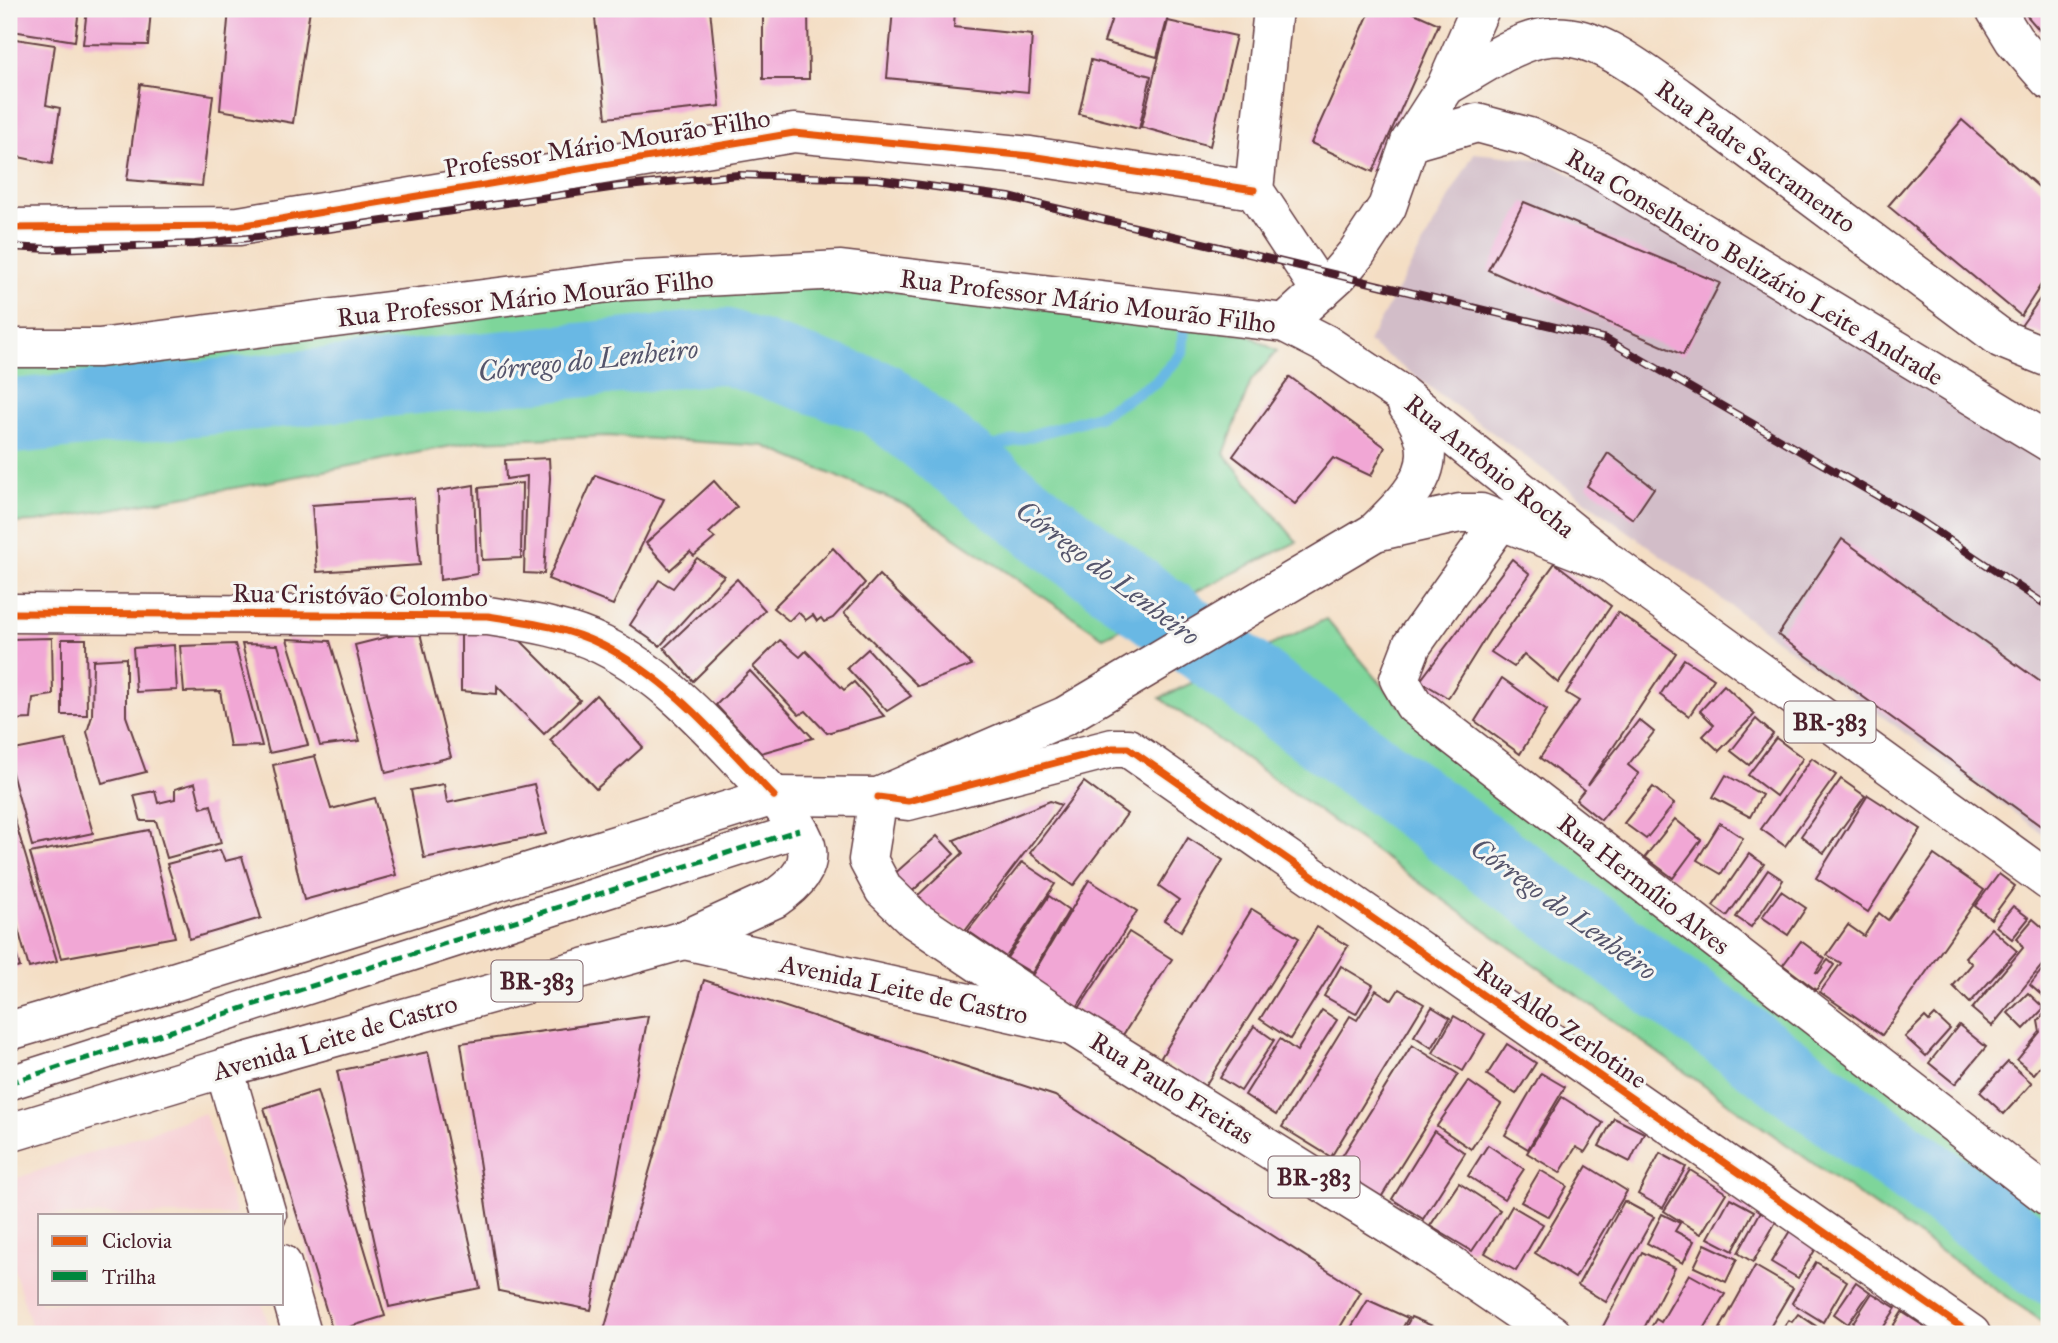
<svg xmlns="http://www.w3.org/2000/svg" width="2058" height="1343" viewBox="0 0 2058 1343" font-family="'IM FELL Great Primer',serif">
	<style>
		.built { fill: #f7cfd4 }
		.industrial { fill: #d2bdc8 }
		.green { fill: #7ed59a; stroke: #647a62; stroke-width: 2 }
		.lines { fill: none; stroke-linecap: round; stroke-linejoin: round }
		.stream { stroke: #69b8e4; stroke-width: 12 }
		.river { stroke: #69b8e4; stroke-width: 75 }
		.building { fill: #f1a7d5 }
		.pedestrian-casing { stroke: #643c42; stroke-width: 36 }
		.minor-casing { stroke: #643c42; stroke-width: 41 }
		.secondary-casing { stroke: #643c42; stroke-width: 41 }
		.trunk-casing { stroke: #643c42; stroke-width: 41 }
		.pedestrian { stroke: #fff; stroke-width: 33 }
		.minor { stroke: #fff; stroke-width: 38 }
		.secondary { stroke: #fff; stroke-width: 38 }
		.trunk { stroke: #fff; stroke-width: 38 }
		.rail-casing { stroke: #4a1f2b; stroke-width: 8 }
		.rail { stroke: #f6f6f2; stroke-width: 5; stroke-dasharray: 16; stroke-linecap: butt }
		.quiet { stroke: #00873e; stroke-width: 5; stroke-dasharray: 10 5; stroke-linecap: butt }
		.cycleway-casing { stroke: #f6f6f2; stroke-width: 11 }
		.cycleway { stroke: #e8590c; stroke-width: 7 }
		.labels { text-anchor: middle; dominant-baseline: central; stroke-width: 6; stroke-linejoin: round; paint-order: stroke }
		.shield { fill: #f6f6f2; stroke: #7e6067; stroke-width: 2 }
		.shield-label { font-size: 24px; font-weight: bold; fill: #4a1f2b }
		.street-label { font-size: 26px; fill: #4a1f2b; stroke: #f6f6f2 }
		.water-label { font-size: 28px; font-style: italic; fill: #55556c; stroke: #f6f6f2 }
	</style>
	<rect width="100%" height="100%" fill="#f6f6f2"/>
	<filter id="ink" filterUnits="userSpaceOnUse"><feTurbulence type="fractalNoise" baseFrequency=".0143" numOctaves="2"/><feDisplacementMap in="SourceGraphic" scale="14" xChannelSelector="R" yChannelSelector="G"/><feConvolveMatrix kernelMatrix="1 2 1 2 8 2 1 2 1" color-interpolation-filters="sRGB"/></filter>
	<filter id="wash" filterUnits="userSpaceOnUse"><feTurbulence type="fractalNoise" baseFrequency=".00686" numOctaves="4" result="noise"/><feDisplacementMap in="SourceGraphic" scale="28" xChannelSelector="R" yChannelSelector="G"/><feGaussianBlur stdDeviation="1.57" result="paint"/><feColorMatrix in="noise" values="0 0 0 0 0 0 0 0 0 0 0 0 0 0 0 0 0 1.4 0 .05"/><feComposite in="paint" operator="in"/></filter>
	<g filter="url(#wash)">
		<rect width="100%" height="100%" fill="#f4dec4"/>
		<!-- built -->
		<polygon class="built" points="205,1113 236,1215 40,1215 40,1303 262,1303 271,1334 34,1334 9,1254 9,1181"/>
		<!-- industrial -->
		<polygon class="industrial" points="1474,153 1545,160 2049,451 2049,838 1368,342"/>
		<!-- green -->
		<g class="green">
			<polygon points="835,283 1246,334 1277,351 1251,381 1224,454 1297,542 1103,637 910,507 764,446 607,436 477,441 268,482 36,522 9,523 9,358 602,297"/>
			<polygon points="1326,619 1399,705 2049,1191 2049,1326 1814,1164 1160,698"/>
		</g>
		<g class="lines">
			<!-- stream -->
			<polyline class="stream" points="955,458 1098,416 1156,382 1182,353 1184,326"/>
			<!-- river -->
			<polyline class="river" points="9,417 724,346 879,398 1045,527 1501,865 2049,1266"/>
		</g>
		<g id="blocks">
			<!-- building -->
			<g class="building">
				<polygon points="15,9 79,9 75,41 12,31"/>
				<polygon points="87,9 151,9 148,45 83,44"/>
				<polygon points="229,9 310,9 293,123 220,110"/>
				<polygon points="594,9 710,9 720,106 606,118"/>
				<polygon points="763,9 808,9 809,79 763,79"/>
				<polygon points="893,9 955,9 954,27 1032,35 1028,92 887,78"/>
				<polygon points="1115,9 1170,9 1157,57 1104,42"/>
				<polygon points="1371,9 1405,9 1439,24 1373,172 1311,143"/>
				<polygon points="2021,9 2049,9 2049,41"/>
				<polygon points="1168,21 1236,36 1210,146 1141,127"/>
				<polygon points="9,38 55,45 46,105 60,108 52,164 9,155"/>
				<polygon points="1091,60 1151,76 1139,129 1079,114"/>
				<polygon points="140,84 213,95 202,186 127,180"/>
				<polygon points="1962,120 2049,196 2049,272 2021,316 1888,206"/>
				<polygon points="1524,202 1720,283 1683,355 1488,270"/>
				<polygon points="2049,286 2049,338 2021,326"/>
				<polygon points="1290,377 1385,447 1371,476 1333,458 1295,504 1233,456"/>
				<polygon points="1608,453 1654,488 1633,519 1587,486"/>
				<polygon points="549,458 550,478 544,574 524,573 527,476 506,479 505,460"/>
				<polygon points="595,475 664,499 613,605 548,579"/>
				<polygon points="714,481 737,507 709,533 715,538 694,556 690,552 670,570 646,543"/>
				<polygon points="522,483 521,558 482,560 479,488"/>
				<polygon points="474,485 477,574 440,580 438,491"/>
				<polygon points="414,498 420,565 317,572 312,505"/>
				<polygon points="1842,539 2049,688 2049,832 1778,635"/>
				<polygon points="833,548 865,583 833,618 824,622 821,618 817,621 813,615 806,620 798,612 789,621 773,608"/>
				<polygon points="697,558 724,576 660,646 630,625 659,580 673,588"/>
				<polygon points="1512,559 1530,574 1492,627 1448,698 1420,681"/>
				<polygon points="1555,563 1611,606 1558,683 1524,654 1514,667 1491,652"/>
				<polygon points="879,575 972,665 918,686 844,613"/>
				<polygon points="737,579 765,610 693,681 664,648"/>
				<polygon points="1618,612 1676,653 1588,785 1639,720 1654,732 1628,765 1639,774 1601,820 1576,800 1584,790 1540,758 1579,701 1566,693"/>
				<polygon points="419,629 451,757 386,773 355,645"/>
				<polygon points="461,631 514,634 580,700 544,734 497,686 497,694 461,691"/>
				<polygon points="52,638 53,695 33,698 31,719 9,720 9,639"/>
				<polygon points="62,639 86,639 87,715 62,715"/>
				<polygon points="287,639 330,641 360,741 320,746"/>
				<polygon points="780,640 800,657 806,651 844,690 854,682 884,716 827,733 806,711 799,715 753,667"/>
				<polygon points="235,644 262,746 230,747 220,691 184,692 180,646"/>
				<polygon points="242,644 278,645 308,745 269,753"/>
				<polygon points="174,645 177,690 136,692 133,648"/>
				<polygon points="868,649 911,696 887,711 847,668"/>
				<polygon points="126,658 126,716 146,772 102,783 87,732 92,716 93,660"/>
				<polygon points="1684,659 1714,679 1689,716 1660,695"/>
				<polygon points="750,671 813,738 761,753 716,705"/>
				<polygon points="1502,678 1547,710 1520,754 1475,721"/>
				<polygon points="1724,685 1755,714 1719,751 1703,736 1714,725 1700,711"/>
				<polygon points="596,695 643,747 596,789 550,740"/>
				<polygon points="1756,719 1773,734 1749,765 1731,751"/>
				<polygon points="1776,738 1803,758 1776,796 1748,775"/>
				<polygon points="66,740 93,833 32,846 9,762 9,751"/>
				<polygon points="315,756 331,809 375,798 396,875 304,900 273,765"/>
				<polygon points="1812,758 1836,775 1785,846 1761,829"/>
				<polygon points="1726,775 1762,795 1750,817 1713,797"/>
				<polygon points="1841,779 1865,796 1824,853 1801,836"/>
				<polygon points="1084,782 1127,814 1073,886 1030,853"/>
				<polygon points="195,783 201,808 211,805 221,843 167,858 156,821 141,821 134,795 155,791 158,803 175,799 175,789"/>
				<polygon points="444,784 447,803 534,784 546,834 424,858 411,790"/>
				<polygon points="1653,787 1674,804 1646,839 1624,823"/>
				<polygon points="1868,795 1921,829 1868,912 1816,878"/>
				<polygon points="9,801 57,961 29,968 9,897"/>
				<polygon points="1050,801 1061,805 965,931 914,899 963,853 954,840"/>
				<polygon points="1675,819 1701,840 1673,878 1645,857"/>
				<polygon points="1720,823 1743,838 1721,874 1697,860"/>
				<polygon points="149,830 175,937 61,958 30,853"/>
				<polygon points="937,836 954,854 908,895 892,876"/>
				<polygon points="1188,838 1223,860 1181,931 1164,920 1179,900 1159,886"/>
				<polygon points="220,850 225,861 242,857 261,918 189,939 188,930 167,864"/>
				<polygon points="1749,854 1764,864 1727,916 1713,906"/>
				<polygon points="1934,855 1984,890 1882,1035 1820,992 1841,963 1827,955 1848,925 1864,936 1879,913 1888,920"/>
				<polygon points="1022,862 1055,884 1006,957 968,931"/>
				<polygon points="1768,870 1783,880 1751,927 1736,917"/>
				<polygon points="1999,874 2015,886 1991,919 1975,906"/>
				<polygon points="1089,880 1137,911 1074,1012 1027,984"/>
				<polygon points="1781,891 1806,908 1788,935 1762,917"/>
				<polygon points="1049,896 1069,910 1032,973 1007,958"/>
				<polygon points="2013,906 2029,918 2012,939 1996,926"/>
				<polygon points="1252,909 1299,938 1205,1086 1160,1059"/>
				<polygon points="2033,919 2049,933 2049,957 1992,1026 1972,1009 2023,948 2017,938"/>
				<polygon points="1317,927 1348,946 1290,1039 1260,1019"/>
				<polygon points="1991,928 2017,951 1970,1003 1953,986 1972,964 1965,957"/>
				<polygon points="9,929 20,967 9,970"/>
				<polygon points="1129,932 1172,959 1119,1041 1076,1013"/>
				<polygon points="1801,941 1825,959 1816,972 1818,973 1828,960 1834,965 1816,990 1783,965"/>
				<polygon points="2049,961 2049,993 2045,998 2030,985"/>
				<polygon points="1341,966 1373,985 1356,1014 1324,996"/>
				<polygon points="704,980 1055,1096 1361,1292 1336,1334 603,1334"/>
				<polygon points="1399,989 1424,1004 1331,1157 1282,1127 1350,1016 1357,1020 1376,990 1392,1000"/>
				<polygon points="2028,993 2044,1008 2024,1029 2008,1013"/>
				<polygon points="1432,1007 1450,1018 1432,1048 1414,1036"/>
				<polygon points="2049,1008 2049,1056 2034,1074 2017,1060 2040,1032 2038,1021"/>
				<polygon points="1322,1010 1337,1020 1276,1115 1245,1095 1280,1039 1297,1051"/>
				<polygon points="1935,1015 1950,1029 1926,1056 1905,1037 1925,1017 1929,1021"/>
				<polygon points="648,1016 591,1310 499,1291 461,1043"/>
				<polygon points="1454,1016 1485,1034 1463,1071 1433,1053"/>
				<polygon points="1959,1025 1986,1047 1955,1084 1929,1063"/>
				<polygon points="1254,1026 1274,1040 1241,1091 1220,1078"/>
				<polygon points="1507,1044 1536,1063 1516,1094 1487,1075"/>
				<polygon points="1412,1045 1458,1074 1380,1199 1334,1169"/>
				<polygon points="428,1052 480,1288 389,1307 337,1071"/>
				<polygon points="2008,1062 2032,1083 2004,1114 1980,1092"/>
				<polygon points="1541,1073 1565,1087 1528,1149 1505,1135"/>
				<polygon points="1468,1081 1501,1104 1471,1149 1437,1126"/>
				<polygon points="317,1091 385,1316 333,1332 264,1108"/>
				<polygon points="1562,1097 1603,1123 1585,1152 1576,1147 1560,1173 1527,1153"/>
				<polygon points="1614,1118 1644,1133 1630,1162 1599,1146"/>
				<polygon points="1434,1131 1465,1153 1423,1219 1392,1199"/>
				<polygon points="1488,1145 1524,1169 1504,1199 1468,1176"/>
				<polygon points="1660,1153 1686,1167 1663,1208 1638,1194"/>
				<polygon points="1587,1166 1627,1191 1575,1278 1535,1253"/>
				<polygon points="1540,1170 1567,1186 1549,1217 1521,1202"/>
				<polygon points="1690,1170 1726,1193 1701,1234 1664,1211"/>
				<polygon points="1459,1183 1500,1210 1472,1251 1430,1226"/>
				<polygon points="1730,1198 1754,1211 1733,1251 1708,1238"/>
				<polygon points="1624,1201 1654,1217 1606,1302 1578,1285"/>
				<polygon points="1512,1206 1543,1224 1516,1271 1485,1253"/>
				<polygon points="1761,1211 1777,1220 1753,1262 1738,1253"/>
				<polygon points="1662,1214 1680,1223 1675,1231 1694,1241 1683,1263 1647,1243"/>
				<polygon points="1791,1229 1818,1245 1798,1278 1771,1262"/>
				<polygon points="1705,1244 1737,1259 1726,1282 1694,1267"/>
				<polygon points="1642,1252 1675,1268 1641,1334 1599,1334"/>
				<polygon points="1816,1262 1847,1281 1823,1322 1792,1303"/>
				<polygon points="1755,1266 1793,1288 1766,1334 1717,1334"/>
				<polygon points="1689,1274 1725,1294 1701,1334 1647,1334 1656,1319 1661,1322"/>
				<polygon points="1856,1282 1870,1292 1848,1324 1834,1314"/>
				<polygon points="1872,1293 1896,1308 1879,1334 1861,1334 1850,1327"/>
				<polygon points="1368,1300 1408,1318 1399,1334 1347,1334"/>
				<polygon points="1902,1312 1936,1334 1888,1334"/>
				<polygon points="1798,1314 1816,1326 1810,1334 1779,1334 1789,1320 1792,1322"/>
				<polygon points="1411,1317 1452,1334 1402,1334"/>
			</g>
		</g>
	</g>
	<g filter="url(#ink)">
		<use href="#blocks" fill-opacity="0" stroke="#643c42" stroke-width="2"/>
		<g class="lines">
			<defs>
				<polyline id="pedestrian" points="9,1083 799,830"/>
				<g id="minor">
					<polyline points="1273,9 1254,190 1321,291"/>
					<polyline points="1995,9 2014,40 2049,80"/>
					<path d="M1446,86C1476,70 1516,40 1549,37C1595,31 1644,73 1680,98L2002,339L2049,358"/>
					<polyline points="1410,142 1477,123 1529,137 1596,168 2049,442"/>
					<polyline points="9,228 239,226 794,133 1030,156 1254,190"/>
					<polyline points="1285,323 1339,274 1356,254 1387,207 1410,142 1446,86 1480,9"/>
					<polyline points="1501,520 1412,645 1399,679 1414,705 2049,1197"/>
					<path d="M9,613L488,616C527,622 566,627 602,645C671,679 722,742 774,796"/>
					<polyline points="883,798 908,801 1113,748 1128,748 1971,1334"/>
					<polyline points="224,1068 267,1215"/>
					<polyline points="282,1264 302,1334"/>
				</g>
				<g id="secondary">
					<polyline points="9,348 99,348 625,281 841,270 1285,323 1326,344 1398,392 1602,556"/>
					<path d="M1375,532C1416,491 1448,461 1407,405"/>
				</g>
				<g id="trunk">
					<polyline points="878,797 868,860 884,890 915,920 1072,1026 1413,1239 1552,1334"/>
					<path d="M684,940L774,899C828,862 808,839 774,796"/>
					<polyline points="9,1031 144,991 774,796 878,797 1065,716 1375,532 1460,513 1481,513 1610,563 2049,881"/>
					<polyline points="9,1133 224,1068 684,940 1072,1026"/>
				</g>
			</defs>
			<!-- pedestrian casing -->
			<use href="#pedestrian" class="pedestrian-casing"/>
			<!-- minor casing -->
			<use href="#minor" class="minor-casing"/>
			<!-- secondary casing -->
			<use href="#secondary" class="secondary-casing"/>
			<!-- trunk casing -->
			<use href="#trunk" class="trunk-casing"/>
			<!-- pedestrian -->
			<use href="#pedestrian" class="pedestrian"/>
			<!-- minor -->
			<use href="#minor" class="minor"/>
			<!-- secondary -->
			<use href="#secondary" class="secondary"/>
			<!-- trunk -->
			<use href="#trunk" class="trunk"/>
			<defs>
				<polyline id="rail" points="9,247 50,249 195,244 328,229 617,187 738,175 877,179 1009,197 1606,339 1921,521 2049,607"/>
			</defs>
			<!-- rail casing -->
			<use href="#rail" class="rail-casing"/>
			<!-- rail -->
			<use href="#rail" class="rail"/>
			<!-- quiet -->
			<polyline class="quiet" points="9,1083 799,830"/>
			<defs>
				<g id="cycleway">
					<polyline points="9,228 239,226 794,133 1030,156 1254,190"/>
					<path d="M9,613L488,616C527,622 566,627 602,645C671,679 722,742 774,796"/>
					<polyline points="878,797 908,801 1113,748 1128,748 1971,1334"/>
				</g>
			</defs>
			<!-- cycleway casing -->
			<use href="#cycleway" class="cycleway-casing"/>
			<!-- cycleway -->
			<use href="#cycleway" class="cycleway"/>
		</g>
	</g>
	<g class="labels">
		<!-- shield labels -->
		<g class="shield">
			<rect x="1784.5" y="701.5" width="91" height="41" rx="5"/>
			<rect x="491.5" y="960.5" width="91" height="41" rx="5"/>
			<rect x="1268.5" y="1156.5" width="91" height="41" rx="5"/>
		</g>
		<g class="shield-label">
			<text x="1830" y="722">BR-383</text>
			<text x="537" y="981">BR-383</text>
			<text x="1314" y="1177">BR-383</text>
		</g>
		<!-- street labels -->
		<g class="street-label">
			<text transform="translate(607 143) rotate(-9)">Professor Mário Mourão Filho</text>
			<text transform="translate(1756 156) rotate(36)">Rua Padre Sacramento</text>
			<text transform="translate(1755 267) rotate(31)">Rua Conselheiro Belizário Leite Andrade</text>
			<text transform="translate(525 298) rotate(-6)">Rua Professor Mário Mourão Filho</text>
			<text transform="translate(1088 301) rotate(7)">Rua Professor Mário Mourão Filho</text>
			<text transform="translate(1490 466) rotate(39)">Rua Antônio Rocha</text>
			<text transform="translate(360 595) rotate(1)">Rua Cristóvão Colombo</text>
			<text transform="translate(1644 884) rotate(38)">Rua Hermílio Alves</text>
			<text transform="translate(904 989) rotate(12)">Avenida Leite de Castro</text>
			<text transform="translate(1561 1024) rotate(35)">Rua Aldo Zerlotine</text>
			<text transform="translate(335 1037) rotate(-16)">Avenida Leite de Castro</text>
			<text transform="translate(1172 1088) rotate(32)">Rua Paulo Freitas</text>
		</g>
		<!-- water labels -->
		<g class="water-label">
			<text transform="translate(588 360) rotate(-6)">Córrego do Lenheiro</text>
			<text transform="translate(1108 573) rotate(37)">Córrego do Lenheiro</text>
			<text transform="translate(1564 909) rotate(36)">Córrego do Lenheiro</text>
		</g>
	</g>
	<!-- margin -->
	<rect width="2058" height="1343" fill="none" stroke="#f6f6f2" stroke-width="35"/>
	<!-- legend -->
	<rect x="38" y="1214" width="245" height="91" fill="#f6f6f2" stroke="#b1a0a2" stroke-width="2"/>
	<rect x="52" y="1236" width="35" height="10" fill="#e8590c" stroke="#b1a0a2" stroke-width="2"/>
	<text x="102" y="1248" font-size="21" fill="#4a1f2b">Ciclovia</text>
	<rect x="52" y="1271" width="35" height="10" fill="#00873e" stroke="#b1a0a2" stroke-width="2"/>
	<text x="102" y="1284" font-size="21" fill="#4a1f2b">Trilha</text>
</svg>
